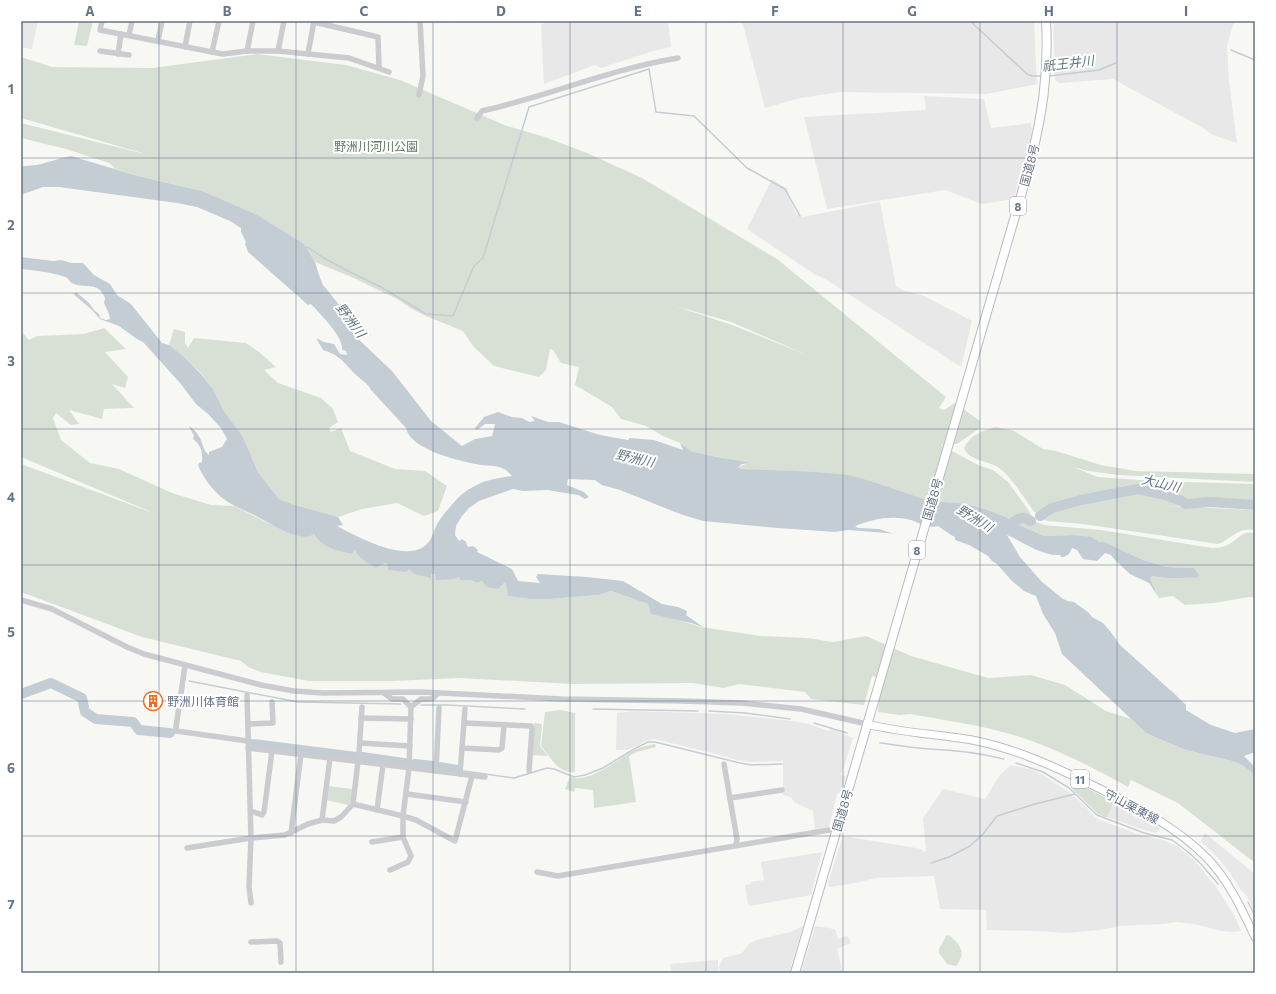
<svg xmlns="http://www.w3.org/2000/svg" width="1276" height="994" viewBox="0 0 1276 994" font-family="Commissioner,'Noto Sans JP',sans-serif">
	<style>
		.built { fill: #e8e8e8 }
		.green { fill: #d8e0d5; fill-rule: evenodd }
		.water { fill: #c5cdd4 }
		.lines { fill: none; stroke-linecap: round; stroke-linejoin: round }
		.stream { stroke: #c5cdd4; stroke-width: 1.5 }
		.river { stroke: #c5cdd4; stroke-width: 10 }
		.major-casing { stroke: #babdc2; stroke-width: 9 }
		.highway-casing { stroke: #b9bcc0; stroke-width: 10 }
		.minor { stroke: #caccd0; stroke-width: 5.5 }
		.major { stroke: #fff; stroke-width: 7 }
		.highway { stroke: #fff; stroke-width: 8 }
		.grid { fill: none; stroke: #657387; stroke-width: 1; stroke-opacity: 0.55 }
		.labels { text-anchor: middle; dominant-baseline: central; stroke-width: 4; stroke-linejoin: round; paint-order: stroke }
		.shield { fill: #fff; stroke: #939dab; stroke-width: 1 }
		.shield-label { font-size: 11px; font-weight: bold; fill: #657387 }
		.park-label { font-size: 12px; fill: #627960; stroke: #fff }
		.street-label { font-size: 12px; fill: #657387; stroke: #fff }
		.poi-label { font-size: 12px; fill: #657387; stroke: #fff; text-anchor: start }
		.water-label { font-size: 13px; font-style: italic; fill: #607583; stroke: #fff }
		.neatline { fill: none; stroke: #657387; stroke-width: 1.5 }
		.grid-label { font-size: 13px; text-anchor: middle; font-weight: bold; fill: #657387 }
	</style>
	<rect width="100%" height="100%" fill="#f7f8f4"/>
	<!-- built -->
	<g class="built">
		<polygon points="21,21 38,21 32,49 21,47"/>
		<polygon points="546,21 668,21 671,47 653,51 601,68 595,65 544,84 541,24 546,23"/>
		<polygon points="742,21 1034,21 1037,84 987,94 841,92 800,98 765,108"/>
		<polygon points="1053,21 1234,21 1227,46 1229,81 1237,143 1213,135 1203,128 1113,79 1059,83 1055,80"/>
		<polygon points="924,96 984,99 991,128 1031,123 1032,134 1014,199 982,204 945,190 827,209 804,117 926,110"/>
		<polygon points="772,179 787,189 795,212 802,217 880,202 896,286 902,290 924,296 972,321 961,367 827,280 814,274 747,229"/>
		<polygon points="635,711 726,714 792,721 809,724 829,731 830,728 853,738 843,770 840,775 846,776 842,791 837,794 829,827 815,829 813,811 795,803 791,797 783,795 783,761 751,762 733,759 708,752 654,739 643,742 641,744 628,750 616,750 617,713"/>
		<polygon points="1011,765 1030,769 1043,775 1072,794 1072,795 1082,803 1097,819 1141,835 1163,840 1177,846 1195,861 1217,888 1234,915 1241,931 1233,932 1221,931 1195,924 1177,922 1163,924 1120,926 1100,930 1068,933 1035,931 987,930 986,910 940,909 934,876 876,878 851,884 829,887 828,883 843,836 922,849 923,852 926,851 923,818 943,789 985,799 1000,775"/>
		<polygon points="1114,802 1140,816 1160,828 1156,833 1144,830 1107,817"/>
		<polygon points="1205,833 1255,874 1255,913 1247,896 1240,889 1232,876 1221,861 1201,841"/>
		<polygon points="822,852 811,895 750,906 748,904 745,885 751,884 751,882 764,880 761,862"/>
		<polygon points="803,926 789,973 720,973 719,967 723,958 739,954 742,953 750,943 756,940 790,932"/>
		<polygon points="815,926 835,929 838,939 847,936 851,943 837,949 843,973 801,973"/>
		<polygon points="718,960 718,973 672,973 670,964"/>
	</g>
	<!-- green -->
	<g class="green">
		<polygon points="79,21 93,21 87,46 74,45"/>
		<path d="M257,54L346,65L400,80L507,126L545,137L587,153L642,178L777,259L946,397L939,408L944,410L955,403L980,421V428L957,444L941,445L978,465L993,470L1008,482L1029,511L1034,521L1044,525L1101,530L1212,548C1219,548 1225,547 1231,543C1239,538 1245,529 1255,534V597H1249L1214,603L1185,605L1173,596L1159,598L1155,592L1156,591L1150,579L1152,576C1167,580 1181,577 1197,578L1194,568L1167,567L1143,560L1105,542H1097L1073,535L1044,536L1017,524C1022,516 1025,522 1032,522L1028,516L1014,521C991,510 966,501 940,502L938,505L924,499L877,483L741,469L738,467L749,463L732,461L720,457L712,456L691,451L680,443L663,436L646,426L621,419L612,407L575,385L579,367L561,363L553,350L550,349L546,370L539,377L494,366L473,346L463,331L426,316L412,309L397,299L356,279L315,262L304,244L202,191L138,176L113,168L114,167L109,163L66,149L21,138V123L149,155L21,118V57L52,67L152,68ZM675,306L731,322L807,355L732,325Z"/>
		<path d="M104,328L126,349L105,352L128,377L125,388L112,384L134,408L104,409L102,419L69,410L79,424L71,425L56,413L53,418L61,440L90,463L119,469L172,493L211,505L234,506L270,524L314,534C322,548 337,551 352,554L355,549C360,559 367,562 376,568L385,563L387,564L388,570L409,568L414,574L431,577V574L459,577L460,580H471L477,583L482,581L503,583L506,585L509,596L529,599H550L599,595L611,591L648,604L675,619L701,627L761,636L807,638L833,642L866,636L911,656L988,678L1031,675L1065,685L1106,711L1131,719L1146,733L1164,741L1186,750L1232,761L1242,765L1255,775V863L1178,803L1131,780L1128,787C1085,763 1039,740 991,729C965,723 937,719 910,714L900,715L878,712L879,699L885,679L872,676L864,705L811,699L805,692L739,684L724,688L693,683L573,684L459,678L393,681H309L261,672L248,667L241,661L142,637L21,592V464L156,514L21,457V331L29,340L37,336L84,334Z"/>
		<polygon points="174,329 185,332 185,343 188,348 194,338 246,343 259,352 276,367 264,370 278,383 321,398 333,409 338,422 329,428 331,432 341,428 350,451 395,469 425,471 447,486 438,511 424,516 397,503 362,509 338,517 292,504 279,499 258,472 243,437 224,411 213,389 200,372 169,345"/>
		<path d="M996,427L1014,431L1043,449L1056,451L1101,465L1136,471L1255,474V482L1118,475L1088,471L1073,467L1098,477L1153,481L1255,484V508L1163,506L1255,510V531C1240,525 1232,539 1218,544L1083,524L1047,521L1041,518L1049,517L1050,513L1045,508L1037,513L1034,512C1024,498 1011,475 996,466C984,460 971,461 964,449C968,436 984,430 996,427Z"/>
		<path d="M560,710L575,713V772C558,774 551,757 541,746L545,712Z"/>
		<polygon points="534,723 542,724 540,746 548,756 532,755"/>
		<path d="M655,744L656,747L637,752L629,756L636,802L594,808L593,790L575,788L574,792L565,789L570,777C589,784 618,759 634,750C641,747 648,745 655,744Z"/>
		<polygon points="1081,785 1114,802 1107,817 1105,817 1098,814 1071,788"/>
		<polygon points="328,786 353,789 351,803 348,805 326,800"/>
		<path d="M949,935C960,945 967,952 956,966L947,964L939,953V949L946,936Z"/>
	</g>
	<!-- water -->
	<path class="water" d="M71,156L138,176L202,191L257,215L304,244L315,262L319,275L323,285L345,312L363,326L371,335L346,320L354,335L392,371L431,421L462,446L475,439L492,436L495,424H485L477,430L475,428L484,417L498,412L512,417L522,418L529,422L535,421L531,416L548,422H559L600,435L628,440L630,438L654,440L683,450L680,443L691,451L712,456L751,463L742,464L738,467L741,469L815,472L849,475L877,483L924,499L938,505L940,502C966,501 991,510 1014,521L1028,516L1029,519L1028,520C1023,519 1020,519 1017,524L1044,536L1073,535L1092,537L1093,539L1098,540V542H1105L1143,560L1167,567L1194,568L1199,575L1197,578C1181,577 1167,580 1152,576L1150,579L1156,591L1155,592L1149,583L1130,574L1115,560L1111,555L1105,553L1097,561L1083,559L1077,550L1072,548L1069,554L1064,557H1061L1060,555C1040,556 1024,542 1007,535L1020,557L1042,582L1063,599L1068,601L1074,602L1089,613L1092,617L1103,623L1110,631L1120,645L1169,689C1176,694 1180,700 1186,705V710L1211,725L1235,733L1255,729V752L1244,756L1255,767V775L1242,765L1232,761L1186,750L1164,741L1146,733L1062,654L1055,633L1043,614L1036,596L1024,591L1012,581L997,564L992,561L988,556L969,545L955,540V537L951,535L938,526C928,529 920,523 911,520C892,515 873,519 855,526L858,528L879,529L894,534L887,533L848,530L835,532L778,528L703,521L680,514L620,490L602,485L595,480L568,479L567,485L584,492L589,497L585,499L578,495L547,490L523,491L513,489L479,501L469,508L462,516L456,526L455,535L459,541L462,539L466,542L468,547L473,546L478,550L477,552L512,569L518,581L540,583L536,577L538,574L587,577L623,581L662,604L678,607L687,611L686,615L703,627L691,623L651,614L648,604L611,591L599,595L550,599H529L508,596L506,585L504,583L498,589L487,587L482,581L477,583L471,580H460L459,577L454,579L436,580L435,574H431V578L414,574L409,569L406,572L388,570L387,564L385,563L376,568C367,563 360,559 355,550L352,554C337,551 322,548 314,534C310,537 304,537 299,536C283,532 269,523 254,515C243,510 231,505 221,497C212,489 202,476 198,465L199,463L202,462C203,453 201,445 193,439L194,436L189,426C193,428 198,434 200,438C203,444 203,451 209,455V452L222,447L227,439L221,428L208,414L196,404L180,383L143,342L137,339L119,326L100,319L92,310L71,292L74,294L76,292L89,303L94,310L99,314L100,318L106,320L110,319L109,314L104,303L105,298C98,281 87,289 74,284C70,283 70,280 67,278C59,273 31,270 21,269V257L53,261L61,260L72,263H83L94,275L110,284L117,295L131,304L162,343L169,345L184,357L200,373L213,389L224,411L243,437L258,472L279,499L292,504L338,517L343,525L337,526C358,537 405,563 426,545C433,539 434,528 439,521C445,512 454,502 461,495C469,488 483,481 494,479C500,478 506,477 512,476C502,464 495,467 481,465C462,462 410,450 406,428L371,390C368,383 361,380 355,374C344,363 340,355 323,350L316,338L324,342L334,344L340,354L347,355L346,351L342,350C344,337 320,314 311,304L308,305L248,252L245,244L246,242L241,232V228L230,221L197,207L177,203L59,187H43L21,195V166C39,167 54,159 71,156Z"/>
	<g class="lines">
		<!-- stream -->
		<g class="stream">
			<polyline points="970,21 1027,74 1032,76 1043,76"/>
			<polyline points="1231,50 1255,60"/>
			<polyline points="1049,76 1099,70 1116,63"/>
			<polyline points="305,247 309,248 322,257 350,272 381,287 426,314 453,316 474,266 483,258 529,107 649,69 656,112 694,116 747,168 785,189 800,216"/>
			<polyline points="189,681 298,702 401,704"/>
			<polyline points="421,705 447,705 525,709"/>
			<polyline points="593,709 698,711"/>
			<polyline points="709,711 745,713 790,719"/>
			<polyline points="814,723 847,733"/>
			<path d="M880,743C896,745 913,748 930,749C955,750 979,753 1004,759"/>
			<polyline points="1016,763 1043,772 1069,788 1097,815 1144,833 1172,840 1188,852 1201,864 1218,884"/>
			<polyline points="464,771 514,778 547,768 554,769 574,777 585,775 603,768 634,749 648,742 655,742 740,763 751,765 782,764"/>
			<polyline points="931,863 949,857 970,846 983,834 997,816 1035,804 1075,794"/>
			<polyline points="1248,902 1255,916"/>
		</g>
		<!-- river -->
		<g class="river">
			<polyline points="1040,516 1052,508 1081,500 1138,489 1165,495 1182,501 1185,504 1211,502 1255,505"/>
			<path d="M1005,525L1007,526C1012,524 1019,516 1025,518C1027,519 1029,520 1031,521"/>
			<polyline points="21,694 51,683 82,698 85,712 96,719 133,722 139,730 170,733"/>
			<polyline points="253,744 356,757"/>
			<polyline points="362,757 404,763"/>
			<polyline points="415,764 433,766"/>
			<polyline points="439,767 457,770"/>
		</g>
		<defs>
			<path id="major" d="M867,724C902,733 937,734 972,740C1013,748 1051,765 1088,783C1131,804 1175,825 1208,859C1229,881 1242,910 1255,937"/>
			<path id="highway" d="M795,973L1029,168C1042,116 1049,75 1046,21"/>
		</defs>
		<!-- major casing -->
		<use href="#major" class="major-casing"/>
		<!-- highway casing -->
		<use href="#highway" class="highway-casing"/>
		<!-- minor -->
		<g class="minor">
			<polyline points="102,21 100,30 212,52 223,54 247,51 278,51 308,54 349,58 389,72"/>
			<polyline points="314,22 378,37 379,68"/>
			<polyline points="129,35 132,21"/>
			<polyline points="158,41 162,21"/>
			<polyline points="185,47 190,21"/>
			<polyline points="100,51 129,55"/>
			<polyline points="247,51 253,21"/>
			<polyline points="278,51 284,21"/>
			<polyline points="212,52 219,21"/>
			<polyline points="118,54 121,34"/>
			<polyline points="308,54 314,21"/>
			<polyline points="419,95 423,76 420,21"/>
			<path d="M477,118L482,111C548,96 611,69 678,58"/>
			<polyline points="21,600 52,609 127,647 144,654 261,685 294,691 323,693 421,692 561,699 682,701 742,703 801,709 867,724"/>
			<polyline points="185,666 176,727 176,731 248,741"/>
			<polyline points="384,693 392,699 403,699 411,707 409,768 403,816 403,837 411,856 408,862 390,870"/>
			<polyline points="247,695 251,838 249,887 251,903"/>
			<polyline points="411,707 421,699 432,699 438,693"/>
			<polyline points="361,718 411,719"/>
			<polyline points="464,723 531,726 532,729 529,771"/>
			<polyline points="248,724 273,723 272,702"/>
			<polyline points="360,743 410,746"/>
			<polyline points="248,748 485,777"/>
			<polyline points="462,748 499,750 502,748 504,725"/>
			<polyline points="724,764 737,839 736,845"/>
			<polyline points="436,771 439,708"/>
			<polyline points="460,774 465,709"/>
			<polyline points="407,794 466,802"/>
			<polyline points="730,798 782,790"/>
			<polyline points="353,804 403,816 416,820 455,841 472,776"/>
			<polyline points="377,810 383,765"/>
			<polyline points="251,811 262,815 264,812 272,751"/>
			<polyline points="322,820 330,758"/>
			<polyline points="291,833 301,754"/>
			<polyline points="372,842 403,837"/>
			<polyline points="187,848 251,838 285,835 308,824 322,820 334,821 341,817 353,804 359,753 362,707"/>
			<polyline points="537,872 558,876 829,830"/>
			<polyline points="251,942 277,941 280,943 281,962"/>
		</g>
		<!-- major -->
		<use href="#major" class="major"/>
		<!-- highway -->
		<use href="#highway" class="highway"/>
	</g>
	<!-- grid -->
	<path class="grid" d="M159,21V973M296,21V973M433,21V973M570,21V973M706,21V973M843,21V973M980,21V973M1117,21V973M21,158H1255M21,293H1255M21,429H1255M21,565H1255M21,701H1255M21,836H1255"/>
	<!-- icons -->
	<defs>
		<symbol id="building-ring" viewBox="-11 -11 22 22"><circle r="9.5" fill="#fff" stroke="#ed6c1f" stroke-width="1.5"/><path d="M-4-6H4V6H1V3H-1V6H-4ZM-2.5-4.3h1.7v1.8h-1.7ZM.8-4.3h1.7v1.8H.8ZM-2.5-1h1.7V.8h-1.7ZM.8-1h1.7V.8H.8Z" fill="#ed6c1f"/></symbol>
	</defs>
	<g fill-rule="evenodd">
		<use href="#building-ring" x="142" y="690" width="22" height="22"/>
	</g>
	<g class="labels">
		<!-- shield labels -->
		<g class="shield">
			<rect x="1010" y="197" width="16" height="18" rx="3"/>
			<rect x="909" y="541" width="16" height="18" rx="3"/>
			<rect x="1071" y="770" width="18" height="18" rx="3"/>
		</g>
		<g class="shield-label">
			<text x="1018" y="206">8</text>
			<text x="917" y="550">8</text>
			<text x="1080" y="779">11</text>
		</g>
		<!-- park labels -->
		<g class="park-label">
			<text x="376" y="146">野洲川河川公園</text>
		</g>
		<!-- street labels -->
		<g class="street-label">
			<text transform="translate(1029 165) rotate(-75)">国道8号</text>
			<text transform="translate(932 499) rotate(-74)">国道8号</text>
			<text transform="translate(1132 806) rotate(28)">守山栗東線</text>
			<text transform="translate(842 810) rotate(-74)">国道8号</text>
		</g>
		<!-- poi labels -->
		<g class="poi-label">
			<text x="167" y="701">野洲川体育館</text>
		</g>
		<!-- water labels -->
		<g class="water-label">
			<text transform="translate(1068 63) rotate(-7)">祇王井川</text>
			<text transform="translate(351 320) rotate(53)">野洲川</text>
			<text transform="translate(635 458) rotate(13)">野洲川</text>
			<text transform="translate(1161 483) rotate(13)">大山川</text>
			<text transform="translate(975 518) rotate(31)">野洲川</text>
		</g>
	</g>
	<!-- border -->
	<rect width="1276" height="994" fill="none" stroke="#ffffff" stroke-width="44"/>
	<rect x="22" y="22" width="1232" height="950" class="neatline"/>
	<g class="grid-label">
		<text x="90" y="16">A</text>
		<text x="227" y="16">B</text>
		<text x="364" y="16">C</text>
		<text x="501" y="16">D</text>
		<text x="638" y="16">E</text>
		<text x="775" y="16">F</text>
		<text x="912" y="16">G</text>
		<text x="1049" y="16">H</text>
		<text x="1186" y="16">I</text>
		<text x="11" y="94">1</text>
		<text x="11" y="230">2</text>
		<text x="11" y="366">3</text>
		<text x="11" y="502">4</text>
		<text x="11" y="637">5</text>
		<text x="11" y="773">6</text>
		<text x="11" y="909">7</text>
	</g>
</svg>
